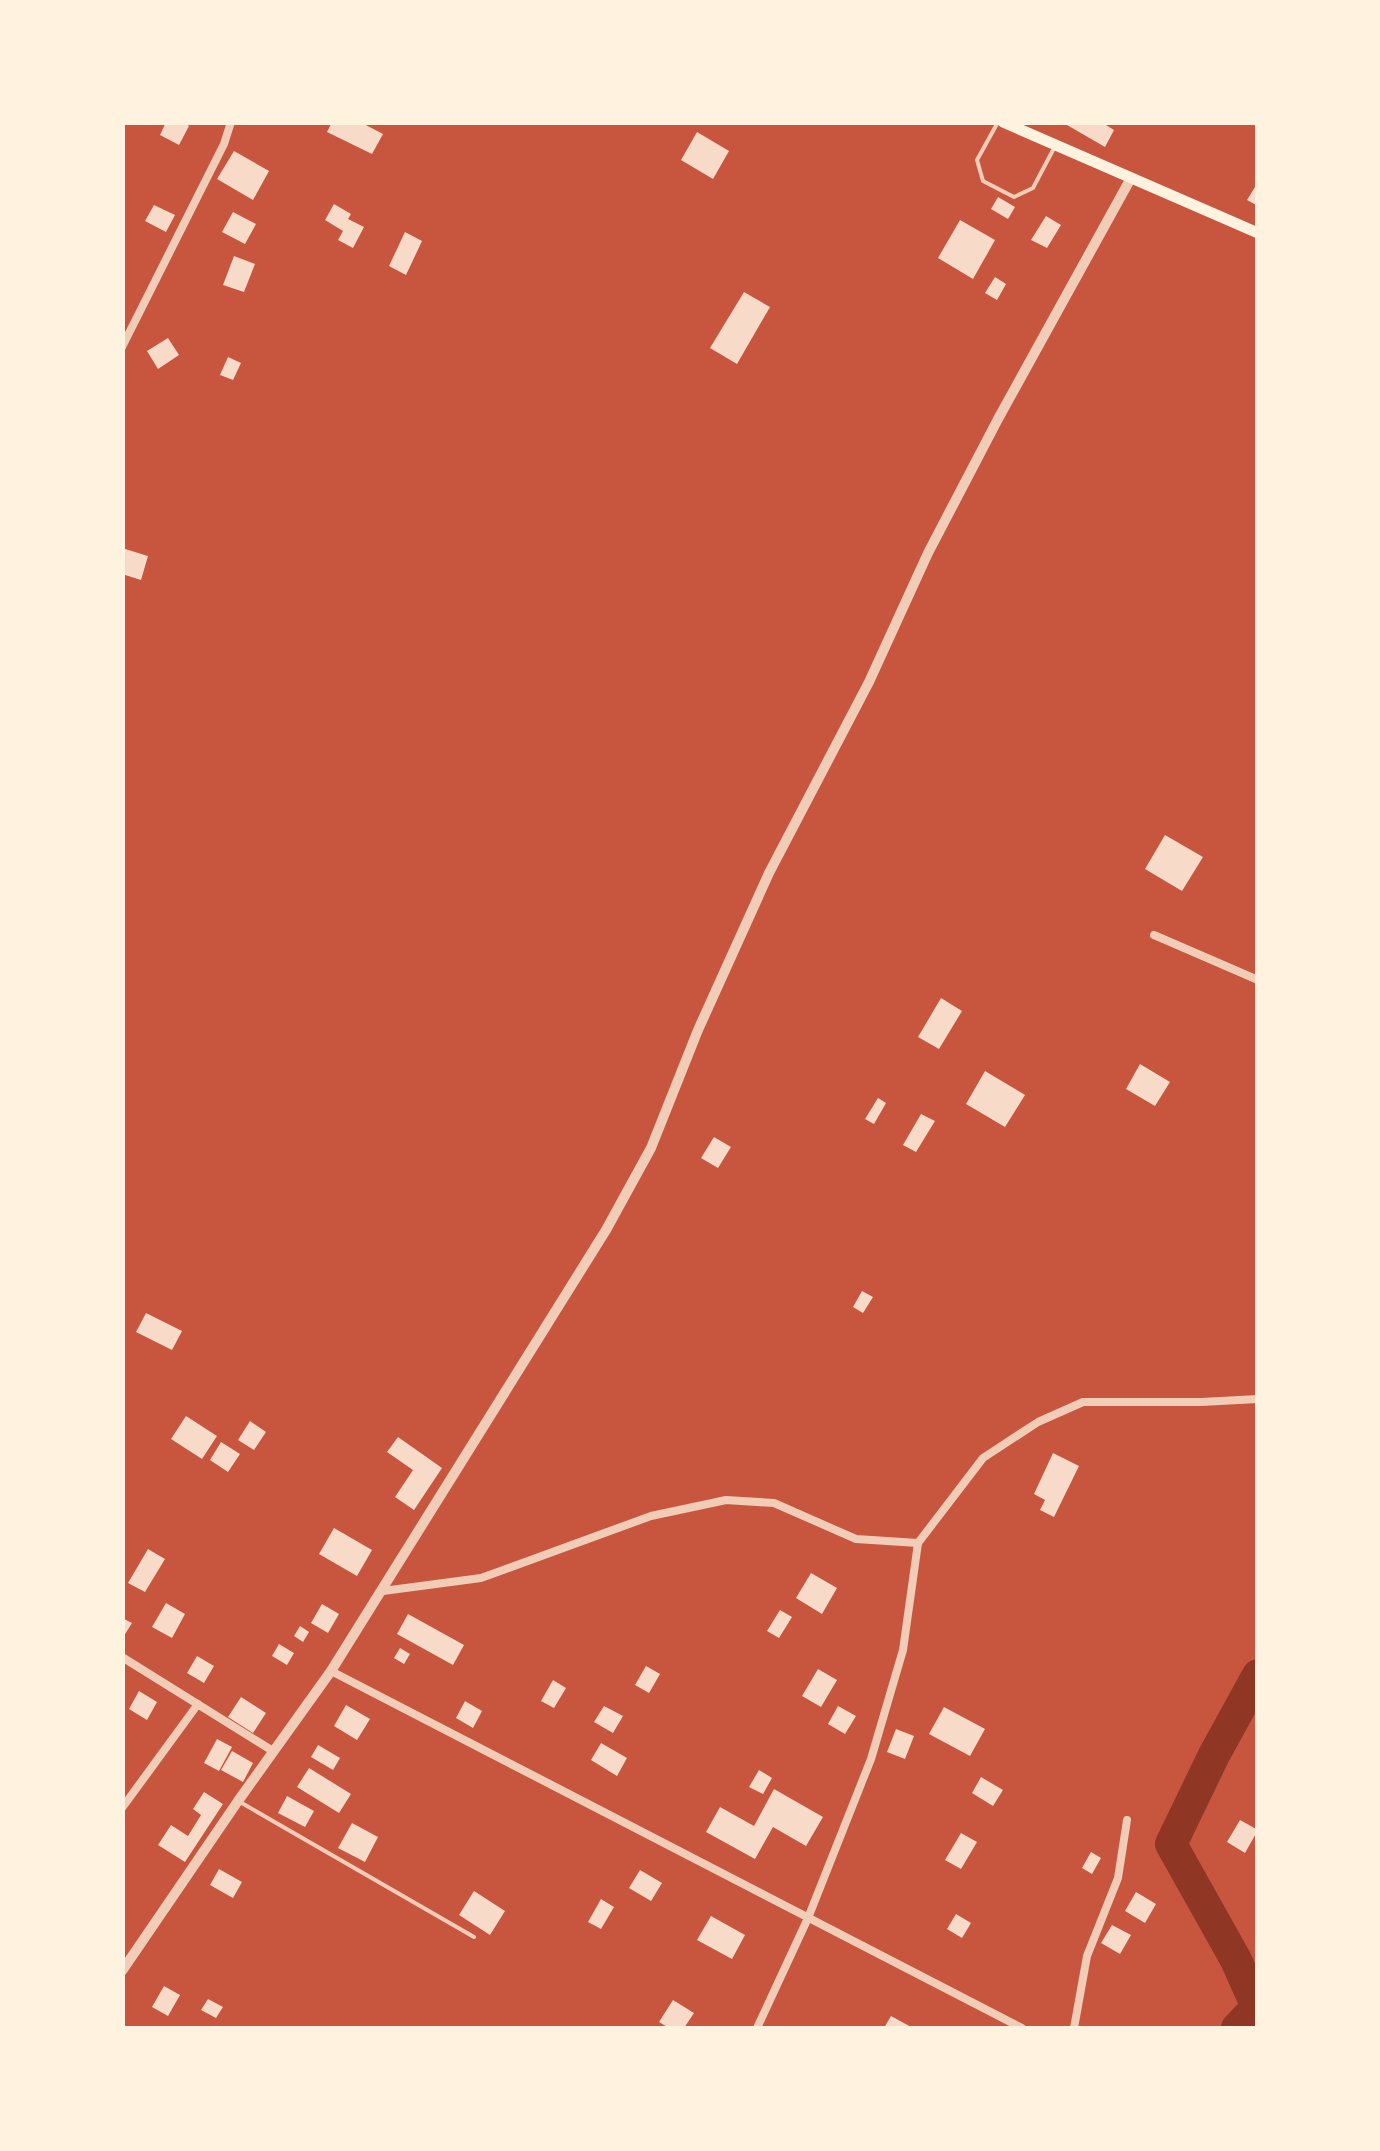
<svg xmlns="http://www.w3.org/2000/svg" width="1380" height="2151" viewBox="0 0 1380 2151" font-family="Montserrat,sans-serif">
	<style>
		.lines { fill: none; stroke-linecap: round; stroke-linejoin: round }
		.river { stroke: #8f3625; stroke-width: 32 }
		.building { fill: #f7dbc8 }
		.service { stroke: #f1ccb7; stroke-width: 4 }
		.minor { stroke: #f1ccb7; stroke-width: 8 }
		.tertiary { stroke: #f1ccb7; stroke-width: 10 }
		.secondary { stroke: #fff3e0; stroke-width: 11 }
	</style>
	<rect width="100%" height="100%" fill="#c8553d"/>
	<g class="lines">
		<!-- river -->
		<polyline class="river" points="1237,2028 1257,2007 1236,1960 1171,1844 1214,1755 1258,1675"/>
	</g>
	<!-- building -->
	<g class="building">
		<polygon points="166,122 183,122 189,126 179,145 160,135"/>
		<polygon points="332,122 360,122 383,134 372,154 327,132"/>
		<polygon points="1069,122 1101,122 1114,130 1105,147 1067,125"/>
		<polygon points="697,132 729,151 713,179 681,160"/>
		<polygon points="234,151 269,171 253,200 217,179"/>
		<polygon points="1258,182 1258,206 1247,200"/>
		<polygon points="998,197 1015,207 1008,219 991,209"/>
		<polygon points="334,204 351,214 348,219 364,227 353,248 338,240 343,231 325,220"/>
		<polygon points="154,205 175,215 166,232 145,221"/>
		<polygon points="233,212 256,224 245,244 222,232"/>
		<polygon points="1046,216 1061,225 1047,248 1031,240"/>
		<polygon points="960,220 995,240 973,279 938,258"/>
		<polygon points="405,232 422,241 406,275 389,266"/>
		<polygon points="234,256 255,264 244,292 223,285"/>
		<polygon points="995,277 1006,284 997,300 985,293"/>
		<polygon points="744,292 770,307 737,364 710,348"/>
		<polygon points="168,338 179,355 158,369 147,351"/>
		<polygon points="228,357 241,363 233,380 220,375"/>
		<polygon points="122,548 148,556 141,580 122,574"/>
		<polygon points="1165,835 1203,857 1182,891 1145,869"/>
		<polygon points="941,998 962,1011 939,1049 918,1037"/>
		<polygon points="1140,1064 1170,1082 1155,1106 1126,1089"/>
		<polygon points="985,1071 1025,1095 1005,1127 966,1104"/>
		<polygon points="878,1098 886,1103 874,1124 865,1119"/>
		<polygon points="921,1114 935,1121 916,1152 903,1145"/>
		<polygon points="714,1137 731,1147 718,1168 701,1158"/>
		<polygon points="862,1291 873,1297 863,1313 853,1307"/>
		<polygon points="146,1313 182,1331 172,1350 136,1332"/>
		<polygon points="186,1416 217,1436 202,1459 171,1439"/>
		<polygon points="250,1421 266,1432 254,1450 238,1440"/>
		<polygon points="398,1437 442,1468 414,1510 395,1497 413,1470 387,1452"/>
		<polygon points="221,1442 240,1454 228,1472 210,1460"/>
		<polygon points="1053,1453 1079,1466 1054,1517 1040,1510 1045,1500 1034,1494"/>
		<polygon points="334,1528 372,1550 357,1576 319,1554"/>
		<polygon points="148,1549 165,1559 145,1592 128,1583"/>
		<polygon points="811,1573 837,1588 822,1614 796,1598"/>
		<polygon points="166,1603 185,1614 172,1638 152,1627"/>
		<polygon points="322,1604 339,1614 328,1633 311,1623"/>
		<polygon points="780,1610 792,1617 779,1638 767,1631"/>
		<polygon points="408,1614 464,1645 453,1665 397,1634"/>
		<polygon points="122,1618 132,1623 122,1639"/>
		<polygon points="300,1626 309,1632 303,1642 294,1636"/>
		<polygon points="279,1644 294,1653 287,1665 272,1656"/>
		<polygon points="400,1648 410,1654 404,1664 394,1658"/>
		<polygon points="197,1656 214,1666 204,1683 187,1673"/>
		<polygon points="646,1666 660,1674 649,1693 635,1685"/>
		<polygon points="818,1669 837,1680 821,1707 802,1696"/>
		<polygon points="553,1680 566,1688 554,1708 541,1701"/>
		<polygon points="139,1691 157,1702 147,1720 129,1709"/>
		<polygon points="241,1697 266,1713 253,1733 228,1717"/>
		<polygon points="465,1701 482,1711 473,1728 456,1718"/>
		<polygon points="346,1705 370,1719 357,1740 334,1726"/>
		<polygon points="604,1706 623,1716 613,1733 594,1722"/>
		<polygon points="838,1706 856,1716 845,1734 828,1724"/>
		<polygon points="944,1707 985,1729 970,1756 929,1734"/>
		<polygon points="896,1729 914,1736 905,1759 887,1752"/>
		<polygon points="217,1739 232,1747 219,1771 204,1763"/>
		<polygon points="601,1743 627,1758 617,1776 591,1760"/>
		<polygon points="318,1745 340,1758 333,1770 311,1757"/>
		<polygon points="232,1751 253,1763 243,1782 221,1770"/>
		<polygon points="309,1768 351,1794 339,1813 297,1787"/>
		<polygon points="759,1770 772,1778 763,1794 749,1787"/>
		<polygon points="981,1777 1003,1790 993,1806 972,1793"/>
		<polygon points="774,1789 823,1817 806,1846 773,1827 755,1859 706,1832 720,1807 754,1826"/>
		<polygon points="204,1792 223,1804 185,1862 158,1845 171,1825 188,1836 201,1815 193,1809"/>
		<polygon points="287,1796 314,1811 305,1827 278,1813"/>
		<polygon points="1240,1820 1258,1830 1245,1853 1227,1842"/>
		<polygon points="352,1823 378,1837 365,1862 338,1848"/>
		<polygon points="961,1833 977,1842 961,1869 945,1860"/>
		<polygon points="1091,1852 1101,1858 1092,1874 1082,1868"/>
		<polygon points="219,1869 242,1882 233,1898 210,1885"/>
		<polygon points="640,1870 662,1883 651,1901 629,1888"/>
		<polygon points="474,1891 505,1911 490,1935 459,1915"/>
		<polygon points="1136,1892 1156,1904 1145,1923 1125,1911"/>
		<polygon points="601,1899 614,1907 601,1929 588,1922"/>
		<polygon points="956,1914 971,1923 962,1938 947,1929"/>
		<polygon points="711,1916 745,1935 732,1959 697,1940"/>
		<polygon points="1112,1925 1131,1935 1120,1954 1101,1943"/>
		<polygon points="164,1986 180,1995 168,2016 152,2007"/>
		<polygon points="208,1999 223,2007 216,2018 201,2010"/>
		<polygon points="673,2000 694,2013 684,2028 669,2028 659,2022"/>
		<polygon points="891,2016 913,2028 884,2028"/>
	</g>
	<g class="lines">
		<!-- service -->
		<g class="service">
			<polyline points="998,122 977,160 983,181 1014,197 1033,188 1053,150"/>
			<polyline points="240,1802 474,1937"/>
		</g>
		<!-- minor -->
		<g class="minor">
			<polyline points="122,347 224,144 231,122"/>
			<polyline points="1154,935 1258,980"/>
			<polyline points="383,1591 481,1578 651,1516 726,1500 774,1503 856,1539 918,1543"/>
			<polyline points="122,1657 273,1751"/>
			<polyline points="331,1671 1022,2028"/>
			<polyline points="122,1808 198,1704"/>
			<polyline points="757,2028 808,1918 871,1759 903,1650 918,1543 983,1458 1038,1422 1083,1402 1201,1402 1258,1399"/>
			<polyline points="1074,2028 1087,1956 1118,1878 1127,1820"/>
		</g>
		<!-- tertiary -->
		<polyline class="tertiary" points="122,1971 238,1801 331,1671 606,1230 651,1148 698,1030 769,873 869,682 928,553 998,419 1131,178"/>
		<!-- secondary -->
		<polyline class="secondary" points="1003,122 1258,233"/>
	</g>
	<!-- border -->
	<rect width="1380" height="2151" fill="none" stroke="#fff3e0" stroke-width="250"/>
</svg>
